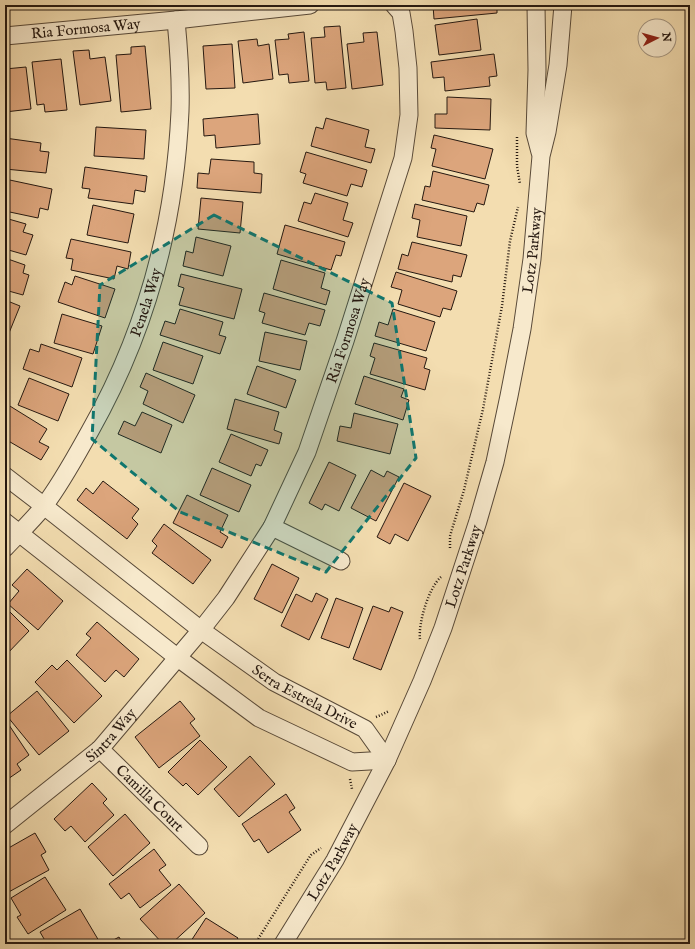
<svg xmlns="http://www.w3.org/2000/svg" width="695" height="949" viewBox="0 0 695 949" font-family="'IM FELL English',serif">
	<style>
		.building { fill: #dca57c; stroke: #251810 }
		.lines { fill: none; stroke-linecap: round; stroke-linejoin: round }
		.street-casing { stroke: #584938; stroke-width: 19 }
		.path { stroke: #251810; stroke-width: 2.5; stroke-dasharray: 1 2; stroke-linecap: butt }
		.street { stroke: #f7e9cc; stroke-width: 17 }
		.marked { fill: #0f766e; fill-opacity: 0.2; stroke: #0f766e; stroke-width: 3; stroke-dasharray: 8 5; stroke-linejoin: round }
		.labels { text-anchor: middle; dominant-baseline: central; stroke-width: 4; stroke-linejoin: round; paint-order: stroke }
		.street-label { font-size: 15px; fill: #251810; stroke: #f7e9cc }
	</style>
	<rect width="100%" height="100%" fill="#f3ddb0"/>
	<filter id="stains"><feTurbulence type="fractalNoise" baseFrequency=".005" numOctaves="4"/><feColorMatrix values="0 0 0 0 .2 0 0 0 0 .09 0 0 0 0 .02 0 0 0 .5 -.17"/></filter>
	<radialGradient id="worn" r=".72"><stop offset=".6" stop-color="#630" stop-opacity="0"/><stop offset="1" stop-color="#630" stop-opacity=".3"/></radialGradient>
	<!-- building -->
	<g class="building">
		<polygon points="433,5 497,5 497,13 434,19"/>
		<polygon points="477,19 481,50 439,55 435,25"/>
		<polygon points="340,26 346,88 327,90 326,82 315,83 311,38 325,37 324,27"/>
		<polygon points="304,32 309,81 289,83 288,74 279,75 275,40 289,39 288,34"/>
		<polygon points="377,32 383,85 352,89 347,44 364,42 363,33"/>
		<polygon points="257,39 258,46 269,44 273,79 243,83 238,41"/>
		<polygon points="232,44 235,88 206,89 203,46"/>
		<polygon points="145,46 151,109 121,112 116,55 131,54 131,47"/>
		<polygon points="89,50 90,59 105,57 111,101 80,105 73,51"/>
		<polygon points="494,54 497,76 489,77 490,86 445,91 444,77 433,78 431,62"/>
		<polygon points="61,59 67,110 45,112 44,104 37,105 32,62"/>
		<polygon points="26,67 31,109 5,112 5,69"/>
		<polygon points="447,97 491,99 490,130 435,128 435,114 447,114"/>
		<polygon points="258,114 260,144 216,148 215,135 204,136 203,119"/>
		<polygon points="326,118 369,130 365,147 375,149 371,163 311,146 316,127 323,129"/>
		<polygon points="96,127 146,130 144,159 94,156"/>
		<polygon points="434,135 493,149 485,179 432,166 436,149 431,148"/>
		<polygon points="5,138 41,143 40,151 49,152 46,173 5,169"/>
		<polygon points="306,152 367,170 362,187 351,184 347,196 303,183 306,174 300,172"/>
		<polygon points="211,159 254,162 254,173 262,174 261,193 197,188 198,173 209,174"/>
		<polygon points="85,167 147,176 145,192 135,190 133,204 88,198 90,189 82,188"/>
		<polygon points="433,171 489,185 484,205 477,203 474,212 422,200 425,186 430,187"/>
		<polygon points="5,179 52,189 48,210 40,208 38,218 5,211"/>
		<polygon points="315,193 348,203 343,220 353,223 348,237 298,221 304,202 311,204"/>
		<polygon points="201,198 243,202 240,233 198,229"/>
		<polygon points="415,204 467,216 461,246 417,237 420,220 412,218"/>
		<polygon points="93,205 134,214 128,243 87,235"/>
		<polygon points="5,218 26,224 23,232 33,235 26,255 5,249"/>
		<polygon points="285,225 345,242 341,256 336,255 331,270 277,254"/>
		<polygon points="196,237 231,246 223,276 183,266 186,251 193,253"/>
		<polygon points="71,239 131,252 128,269 117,266 114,279 71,270 73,259 66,258"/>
		<polygon points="412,242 467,255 461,277 453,275 452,282 398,269 402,254 408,256"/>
		<polygon points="5,258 25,265 23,273 29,275 23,295 5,290"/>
		<polygon points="281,260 325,273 321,288 330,291 326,305 273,289"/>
		<polygon points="396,272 457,291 451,310 443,308 440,317 398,304 402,290 391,287"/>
		<polygon points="181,274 242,289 234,319 179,305 184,288 178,286"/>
		<polygon points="75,276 115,289 105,318 58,302 65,282 72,285"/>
		<polygon points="264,293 325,310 320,326 309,323 305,335 262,323 265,313 259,311"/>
		<polygon points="5,300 20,306 9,333 5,332"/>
		<polygon points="180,309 223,322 219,335 226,337 220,354 160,335 165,321 175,324"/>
		<polygon points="393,309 435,322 426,351 375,336 379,322 388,325"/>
		<polygon points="62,314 102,326 93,354 54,343"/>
		<polygon points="265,332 307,341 300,370 259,361"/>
		<polygon points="163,342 203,356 193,384 153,370"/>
		<polygon points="374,343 427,358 424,368 430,370 425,390 370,374 375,358 370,356"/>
		<polygon points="41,344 82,358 72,387 23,369 30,349 39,352"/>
		<polygon points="257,366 296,380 286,408 247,394"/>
		<polygon points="146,373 195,395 183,423 143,404 148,391 140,387"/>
		<polygon points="364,376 404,389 401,397 409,400 403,420 355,404"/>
		<polygon points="29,378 69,394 58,421 18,405"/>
		<polygon points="235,399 279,412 274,430 282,433 279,444 227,429"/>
		<polygon points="5,403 47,429 39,442 49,447 41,460 5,439"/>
		<polygon points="142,412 172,425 161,453 118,434 124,421 135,426"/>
		<polygon points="354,413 398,424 390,454 337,441 340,426 351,428"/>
		<polygon points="231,434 268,450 261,466 256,464 251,476 219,462"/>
		<polygon points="329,462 356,475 339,511 325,504 322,510 309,503"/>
		<polygon points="212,468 251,485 239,512 200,495"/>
		<polygon points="371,470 384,477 387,471 399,477 376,521 351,508"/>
		<polygon points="103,481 139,509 132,518 138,524 127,539 77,500 86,488 93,494"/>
		<polygon points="404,483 431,496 408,541 395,534 390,544 377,537"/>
		<polygon points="187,495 228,515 220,532 228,537 222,548 173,523"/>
		<polygon points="164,524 211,560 193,584 152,553 157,546 152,541"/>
		<polygon points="272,564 299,578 282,613 254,599"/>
		<polygon points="27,569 63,601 38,630 8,604 19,591 12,585"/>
		<polygon points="316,593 328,599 309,640 281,626 296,594 312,602"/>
		<polygon points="336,598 363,608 349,648 321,638"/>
		<polygon points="373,606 389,612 391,607 403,612 381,670 353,659"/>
		<polygon points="5,607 29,631 5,656"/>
		<polygon points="97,622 139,659 124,677 116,670 105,682 76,655 91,638 86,634"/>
		<polygon points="67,660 102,696 74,723 35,682 52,665 57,670"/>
		<polygon points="37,691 69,731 39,755 7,716"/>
		<polygon points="180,701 195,719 190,723 200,736 159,768 135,737"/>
		<polygon points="7,722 29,755 17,764 21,770 5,781 5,724"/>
		<polygon points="200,740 227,767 198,795 186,783 183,786 168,772"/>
		<polygon points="250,756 275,784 239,817 214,789"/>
		<polygon points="92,783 107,799 103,803 114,815 85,842 71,826 65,831 54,819"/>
		<polygon points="286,794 295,808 289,812 301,830 268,853 259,839 254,842 242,824"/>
		<polygon points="125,814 150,843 113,876 88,847"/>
		<polygon points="35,833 46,852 41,855 49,870 5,894 5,850"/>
		<polygon points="154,849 166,865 159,870 171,885 140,908 129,893 121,899 109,884"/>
		<polygon points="45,877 66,910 28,934 17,917 21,915 11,898"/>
		<polygon points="179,884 205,913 171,944 163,944 140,919"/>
		<polygon points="80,909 99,941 94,944 47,944 40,932"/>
		<polygon points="206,918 238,938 234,944 189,944"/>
		<polygon points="119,937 123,944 106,944"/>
	</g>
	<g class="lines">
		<defs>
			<g id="street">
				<polyline points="536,5 537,70 535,133 540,152"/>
				<path id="s1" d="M5,36L176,20L310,5"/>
				<path id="s2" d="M5,476L44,506L201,630L274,682L365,729L387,760"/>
				<polyline points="5,522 178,658 259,718 352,762 387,760"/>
				<polyline points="272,527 341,561"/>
				<path id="s3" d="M5,548C18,534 32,521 44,506C61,484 76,456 90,431C146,332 175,225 180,111C181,81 179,51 176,20"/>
				<path id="s4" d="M100,749L199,846"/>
				<path id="s5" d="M5,825L100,749L201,630L226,598L272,527L307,452L345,341L403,158L409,115L408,68L404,31L401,13L394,5"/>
				<path id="s6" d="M283,944L335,860L387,760L422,681L443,628L478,521L495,462L509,396L522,329L532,259L541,156L547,132L558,65L563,5"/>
			</g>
		</defs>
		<!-- street casing -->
		<use href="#street" class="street-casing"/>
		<!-- path -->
		<g class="path">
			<polyline points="517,137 517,166 520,184"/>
			<polyline points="450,548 450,536 464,490 483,409 502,306 510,241 518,207"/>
			<path d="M420,639C418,623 429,587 441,577"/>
			<polyline points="376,717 381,715 389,711"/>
			<polyline points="350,779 352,789"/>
			<polyline points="255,944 307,861 311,855 321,848"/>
		</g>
		<!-- street -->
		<use href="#street" class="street"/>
	</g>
	<!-- marked area -->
	<path class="marked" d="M214,215L392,303L416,458L326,572L180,512L92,439L100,285Z"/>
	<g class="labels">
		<!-- street labels -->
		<g class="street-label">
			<text stroke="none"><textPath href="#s1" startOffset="81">Ria Formosa Way</textPath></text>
			<text stroke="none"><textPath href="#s6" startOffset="744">Lotz Parkway</textPath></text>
			<text stroke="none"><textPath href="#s3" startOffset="286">Penela Way</textPath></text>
			<text stroke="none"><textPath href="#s5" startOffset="614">Ria Formosa Way</textPath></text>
			<text stroke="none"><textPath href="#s6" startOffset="420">Lotz Parkway</textPath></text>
			<text stroke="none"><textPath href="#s2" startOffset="373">Serra Estrela Drive</textPath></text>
			<text stroke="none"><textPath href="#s5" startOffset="139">Sintra Way</textPath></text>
			<text stroke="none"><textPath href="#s4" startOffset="70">Camilla Court</textPath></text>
			<text stroke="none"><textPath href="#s6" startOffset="96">Lotz Parkway</textPath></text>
		</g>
	</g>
	<!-- margin -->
	<rect width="695" height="949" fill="none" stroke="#f3ddb0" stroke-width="20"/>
	<rect x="6" y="6" width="683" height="937" fill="none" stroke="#251810" stroke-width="2"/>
	<rect x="10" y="10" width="675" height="929" fill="none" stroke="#251810"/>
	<!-- north arrow -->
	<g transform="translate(657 38) rotate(84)"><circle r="19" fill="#f7e9cc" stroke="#a39581"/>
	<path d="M0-3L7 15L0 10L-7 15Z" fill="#8f2418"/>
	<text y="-6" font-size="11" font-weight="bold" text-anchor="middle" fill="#251810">N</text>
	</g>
	<rect width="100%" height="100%" filter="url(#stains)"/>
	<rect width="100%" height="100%" fill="url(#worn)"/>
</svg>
